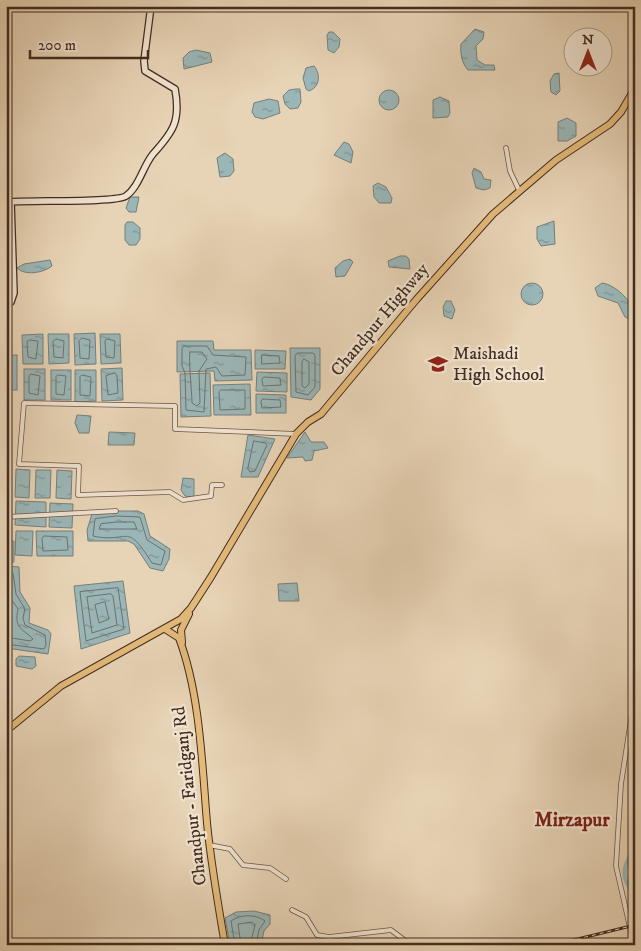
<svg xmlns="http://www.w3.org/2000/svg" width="641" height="951" viewBox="0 0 641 951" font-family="'IM FELL DW Pica',serif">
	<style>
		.water { fill: url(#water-ripples); stroke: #777f7b }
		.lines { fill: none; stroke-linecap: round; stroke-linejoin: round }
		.shore { stroke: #6e726c; stroke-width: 1 }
		.canal { stroke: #9ab6b7; stroke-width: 4.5 }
		.street-casing { stroke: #6c5645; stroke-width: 5.5 }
		.secondary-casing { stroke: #432d20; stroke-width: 8 }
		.primary-casing { stroke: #432d20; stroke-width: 8 }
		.street { stroke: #efe2cf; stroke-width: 4 }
		.secondary { stroke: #efe2cf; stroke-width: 5.5 }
		.primary { stroke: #e4ba7a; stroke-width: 6 }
		.rail-casing { stroke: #432d20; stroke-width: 3 }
		.rail { stroke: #efe2cf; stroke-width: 1; stroke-dasharray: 4; stroke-linecap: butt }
		.labels { text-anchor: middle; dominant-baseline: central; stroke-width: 4.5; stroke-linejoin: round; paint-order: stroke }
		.street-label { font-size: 18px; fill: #432d20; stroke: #efe2cf }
		.poi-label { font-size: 18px; fill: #432d20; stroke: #efe2cf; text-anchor: start }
		.quarter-label { font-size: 20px; font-weight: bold; fill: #7a1f14; stroke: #efe2cf }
	</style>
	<defs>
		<pattern id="water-ripples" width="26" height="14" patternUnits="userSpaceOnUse" patternTransform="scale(1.25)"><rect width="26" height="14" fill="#9ab6b7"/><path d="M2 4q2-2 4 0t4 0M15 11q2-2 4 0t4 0" fill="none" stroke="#7f9494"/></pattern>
	</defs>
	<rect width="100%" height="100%" fill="#e7d3b5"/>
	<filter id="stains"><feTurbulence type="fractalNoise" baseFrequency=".004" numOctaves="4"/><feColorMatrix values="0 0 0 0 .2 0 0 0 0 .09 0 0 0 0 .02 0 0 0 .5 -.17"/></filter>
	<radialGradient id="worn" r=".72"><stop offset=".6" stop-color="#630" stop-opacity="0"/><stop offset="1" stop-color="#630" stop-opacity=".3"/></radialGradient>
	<!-- water -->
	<g class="water">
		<path d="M475,29L484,32L483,39L476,46L477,60L485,65H494L495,70H468C462,64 460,53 461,44Z"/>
		<polygon points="329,32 333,32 340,39 339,47 334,53 328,50 327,35"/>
		<polygon points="196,50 210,53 212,62 184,69 183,58 189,52"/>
		<path d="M314,66C321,74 320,87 309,91L306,89L303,78L306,68Z"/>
		<polygon points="559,73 560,91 556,95 551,92 550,81 554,74"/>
		<polygon points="296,89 300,89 301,102 298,108 290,109 285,104 283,96 289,90"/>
		<circle cx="389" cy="100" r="10"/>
		<polygon points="440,97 449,101 450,113 448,117 433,118 433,100"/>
		<polygon points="269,99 278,101 280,113 263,119 255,117 252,112 254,103"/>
		<polygon points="567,118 576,123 576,136 567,141 558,141 558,122"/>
		<polygon points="344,142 349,144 353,152 351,163 334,155"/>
		<polygon points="225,153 233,159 234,171 230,176 220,177 217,158"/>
		<polygon points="474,168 481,172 484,179 491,180 490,188 484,190 476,188 472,173"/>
		<polygon points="378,183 386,187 392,198 391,203 379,203 374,197 373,186"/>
		<polygon points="130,197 139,197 136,212 129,212 126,208"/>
		<polygon points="554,221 555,244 541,246 537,239 537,227"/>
		<polygon points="127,222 133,222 140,228 140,239 136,245 129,245 125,240 125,225"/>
		<polygon points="400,256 406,256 409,259 410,269 389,267 388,261"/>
		<polygon points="350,259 353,262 345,276 336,277 335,268 343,261"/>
		<path d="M50,260L52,266C43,273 25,276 17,268L24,264Z"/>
		<circle cx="532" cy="294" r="11"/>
		<path d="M602,283C617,285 638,306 634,321L625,317L618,303L598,296L595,288Z"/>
		<polygon points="446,301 451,301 455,310 452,319 444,316 443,307"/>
		<polygon points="95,333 96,364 75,365 74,334"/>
		<polygon points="43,334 43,364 23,364 22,335"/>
		<polygon points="48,334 69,334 69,363 49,364"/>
		<polygon points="100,334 120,334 121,363 101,364"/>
		<polygon points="177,341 213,341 214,350 251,350 252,380 215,381 214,371 177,372"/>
		<polygon points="320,348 320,389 311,400 291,397 290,348"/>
		<polygon points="255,350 286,351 285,369 255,369"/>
		<rect x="6" y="355" width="11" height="35"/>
		<polygon points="122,368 123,400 102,401 101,369"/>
		<rect x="24" y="369" width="21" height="31"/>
		<rect x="51" y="370" width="20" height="30"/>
		<polygon points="75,370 96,370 96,401 75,402"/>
		<polygon points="257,372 287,373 287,392 256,391"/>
		<polygon points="210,373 211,416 181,417 180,374"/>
		<polygon points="250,384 251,415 214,415 213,385"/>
		<polygon points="256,394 286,395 286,413 256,413"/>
		<polygon points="77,415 91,416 89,433 79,433 75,423"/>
		<polygon points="109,432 135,433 134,445 108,445"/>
		<polygon points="305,432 311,442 324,442 328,448 314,451 312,460 305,461 303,457 287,458"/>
		<polygon points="248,435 275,439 258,477 241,477"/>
		<polygon points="16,469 30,470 29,498 15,497"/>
		<polygon points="36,470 51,470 50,498 35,498"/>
		<polygon points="57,470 72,471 71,499 56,498"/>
		<polygon points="183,478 194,479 194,495 192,497 185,496 181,490"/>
		<polygon points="16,501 46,502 46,527 15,525"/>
		<polygon points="50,503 73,504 72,528 49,527"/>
		<polygon points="116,511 138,511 144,514 150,536 170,549 169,559 163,571 150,568 134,544 128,541 88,541 87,530 92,514"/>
		<polygon points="16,531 33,531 32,556 15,555"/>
		<polygon points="36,531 73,531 73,556 37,556"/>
		<polygon points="14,541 14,562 6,563 6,542"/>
		<polygon points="6,566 19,567 20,592 30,608 29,623 48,630 51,634 48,654 6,648"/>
		<polygon points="123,581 130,633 81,649 74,586"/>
		<polygon points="297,583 299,601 279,601 278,584"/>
		<polygon points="19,656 35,657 36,666 32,669 16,666 16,659"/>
		<polygon points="254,911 270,915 270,924 264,931 261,945 230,945 225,918 236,912"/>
	</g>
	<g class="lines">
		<!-- shore -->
		<g class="shore">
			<polygon points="82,338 90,340 89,359 80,358 79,341"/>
			<polygon points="56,339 64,341 63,358 54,357 53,342"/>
			<polygon points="108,339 115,341 114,358 106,357 105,341"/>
			<polygon points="30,340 38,341 36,359 28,357 27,342"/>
			<polygon points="184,346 207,346 213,355 246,357 245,375 222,376 216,367 206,369 204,412 186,410 185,373 182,366 182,349"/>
			<path d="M190,352H202L207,359L199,371L200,403L197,406L192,403C192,394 188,356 190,352Z"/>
			<polygon points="298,353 313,353 315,355 315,387 308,395 296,392 295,356"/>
			<polygon points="262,355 279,356 280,363 262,364"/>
			<polygon points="304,359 309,362 309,384 305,388 302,386 302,362"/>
			<polygon points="115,373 117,376 118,393 108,395 106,376"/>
			<polygon points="31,374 40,376 38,395 29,393 29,377"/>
			<polygon points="58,375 66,376 64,395 56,394 56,377"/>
			<polygon points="82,375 91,377 90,396 80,395 80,377"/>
			<polygon points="264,377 280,378 281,385 263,386 262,380"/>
			<polygon points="221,390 245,390 245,409 220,410 219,392"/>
			<polygon points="263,399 280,400 281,407 262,408 261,402"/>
			<polygon points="254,441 265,443 267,445 255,471 250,472 248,469"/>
			<path d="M116,516L140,517L147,540L165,551L161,565L152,563C125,520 130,544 93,536L95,519Z"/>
			<polygon points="117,522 134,522 137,529 99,529 101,524"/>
			<polygon points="44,536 67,537 68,550 43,551 42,539"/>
			<polyline points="6,571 13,573 16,594 25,609 23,618 25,625 45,635 46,645 44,649 6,644"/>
			<path d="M6,578L10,597L18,609C14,629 22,628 33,639L30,641L6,637"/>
			<polygon points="118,588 124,629 86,641 80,592"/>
			<polygon points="111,594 113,596 117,625 92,633 87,597"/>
			<polygon points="105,602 109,619 99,623 95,605"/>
			<path d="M235,945L231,921C241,914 256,914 265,921L259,930L256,945"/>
			<polyline points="241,945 238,924 252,922 255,925 250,945"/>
		</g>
		<!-- canal -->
		<path class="canal" d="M635,847C627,862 619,872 630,888H635"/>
		<defs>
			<g id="street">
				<polyline points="506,148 510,171 519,190"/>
				<polyline points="222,485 212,485 211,496 183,500 170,492 78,495 79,466 19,464 24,403 175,406 175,429 296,434"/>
				<polyline points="6,517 116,511"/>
				<polyline points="209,845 230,849 243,865 270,868 286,879"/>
				<polyline points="292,910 306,917 317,935 329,937 391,930 411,945"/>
				<polyline points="634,945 616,866 621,784 635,694"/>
			</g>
			<path id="secondary" d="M6,305L11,302L14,293L11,202C30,200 116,203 126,196C139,187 143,166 153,154C173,132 181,121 175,89L145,71L144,61L151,6"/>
			<g id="primary">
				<path d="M165,629L179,638C200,694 202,763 207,823C211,864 218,904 225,945"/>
				<polyline points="182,642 181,630 189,614"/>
				<polyline points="6,731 61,686 181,619 191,608 211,577 296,434 308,422 321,414 416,300 493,214 556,160 610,124 621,112 635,88"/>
			</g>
		</defs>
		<!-- street casing -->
		<use href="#street" class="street-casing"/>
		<!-- secondary casing -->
		<use href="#secondary" class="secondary-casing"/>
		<!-- primary casing -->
		<use href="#primary" class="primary-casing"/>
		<!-- street -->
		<use href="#street" class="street"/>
		<!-- secondary -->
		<use href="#secondary" class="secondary"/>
		<!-- primary -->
		<use href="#primary" class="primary"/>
		<defs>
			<polyline id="rail" points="553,945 635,925"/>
		</defs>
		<!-- rail casing -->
		<use href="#rail" class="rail-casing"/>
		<!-- rail -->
		<use href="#rail" class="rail"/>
	</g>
	<!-- icons -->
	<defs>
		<symbol id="school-bare" viewBox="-9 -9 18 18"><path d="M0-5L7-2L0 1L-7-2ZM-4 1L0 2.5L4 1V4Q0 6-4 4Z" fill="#8f2418" stroke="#efe2cf" stroke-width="2.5" paint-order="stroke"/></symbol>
	</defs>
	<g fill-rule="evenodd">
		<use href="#school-bare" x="424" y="350" width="28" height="28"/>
	</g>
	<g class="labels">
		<!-- street labels -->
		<g class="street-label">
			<text transform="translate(380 320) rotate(-50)">Chandpur Highway</text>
			<text transform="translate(190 796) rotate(-97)">Chandpur - Faridganj Rd</text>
		</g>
		<!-- poi labels -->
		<g class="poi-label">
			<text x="453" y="354">Maishadi<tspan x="453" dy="21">High School</tspan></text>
		</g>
		<!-- quarter labels -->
		<g class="quarter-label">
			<text x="572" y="820">Mirzapur</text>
		</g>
	</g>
	<!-- margin -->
	<rect width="641" height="951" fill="none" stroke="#e7d3b5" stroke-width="25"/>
	<rect x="8" y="8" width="626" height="936" fill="none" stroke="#432d20" stroke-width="2.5"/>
	<rect x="12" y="12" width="616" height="926" fill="none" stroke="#432d20"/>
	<!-- north arrow -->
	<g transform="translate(588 52)"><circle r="24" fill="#efe2cf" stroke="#aa9a89"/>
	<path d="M0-4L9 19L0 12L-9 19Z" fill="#8f2418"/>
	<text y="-8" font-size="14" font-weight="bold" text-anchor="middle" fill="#432d20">N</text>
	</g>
	<!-- scale -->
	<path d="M30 50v8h118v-8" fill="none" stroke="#432d20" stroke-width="2.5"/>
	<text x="38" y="50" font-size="15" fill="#432d20" stroke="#efe2cf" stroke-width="4" paint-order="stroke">200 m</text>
	<rect width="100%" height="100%" filter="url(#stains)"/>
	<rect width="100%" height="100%" fill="url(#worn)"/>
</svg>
